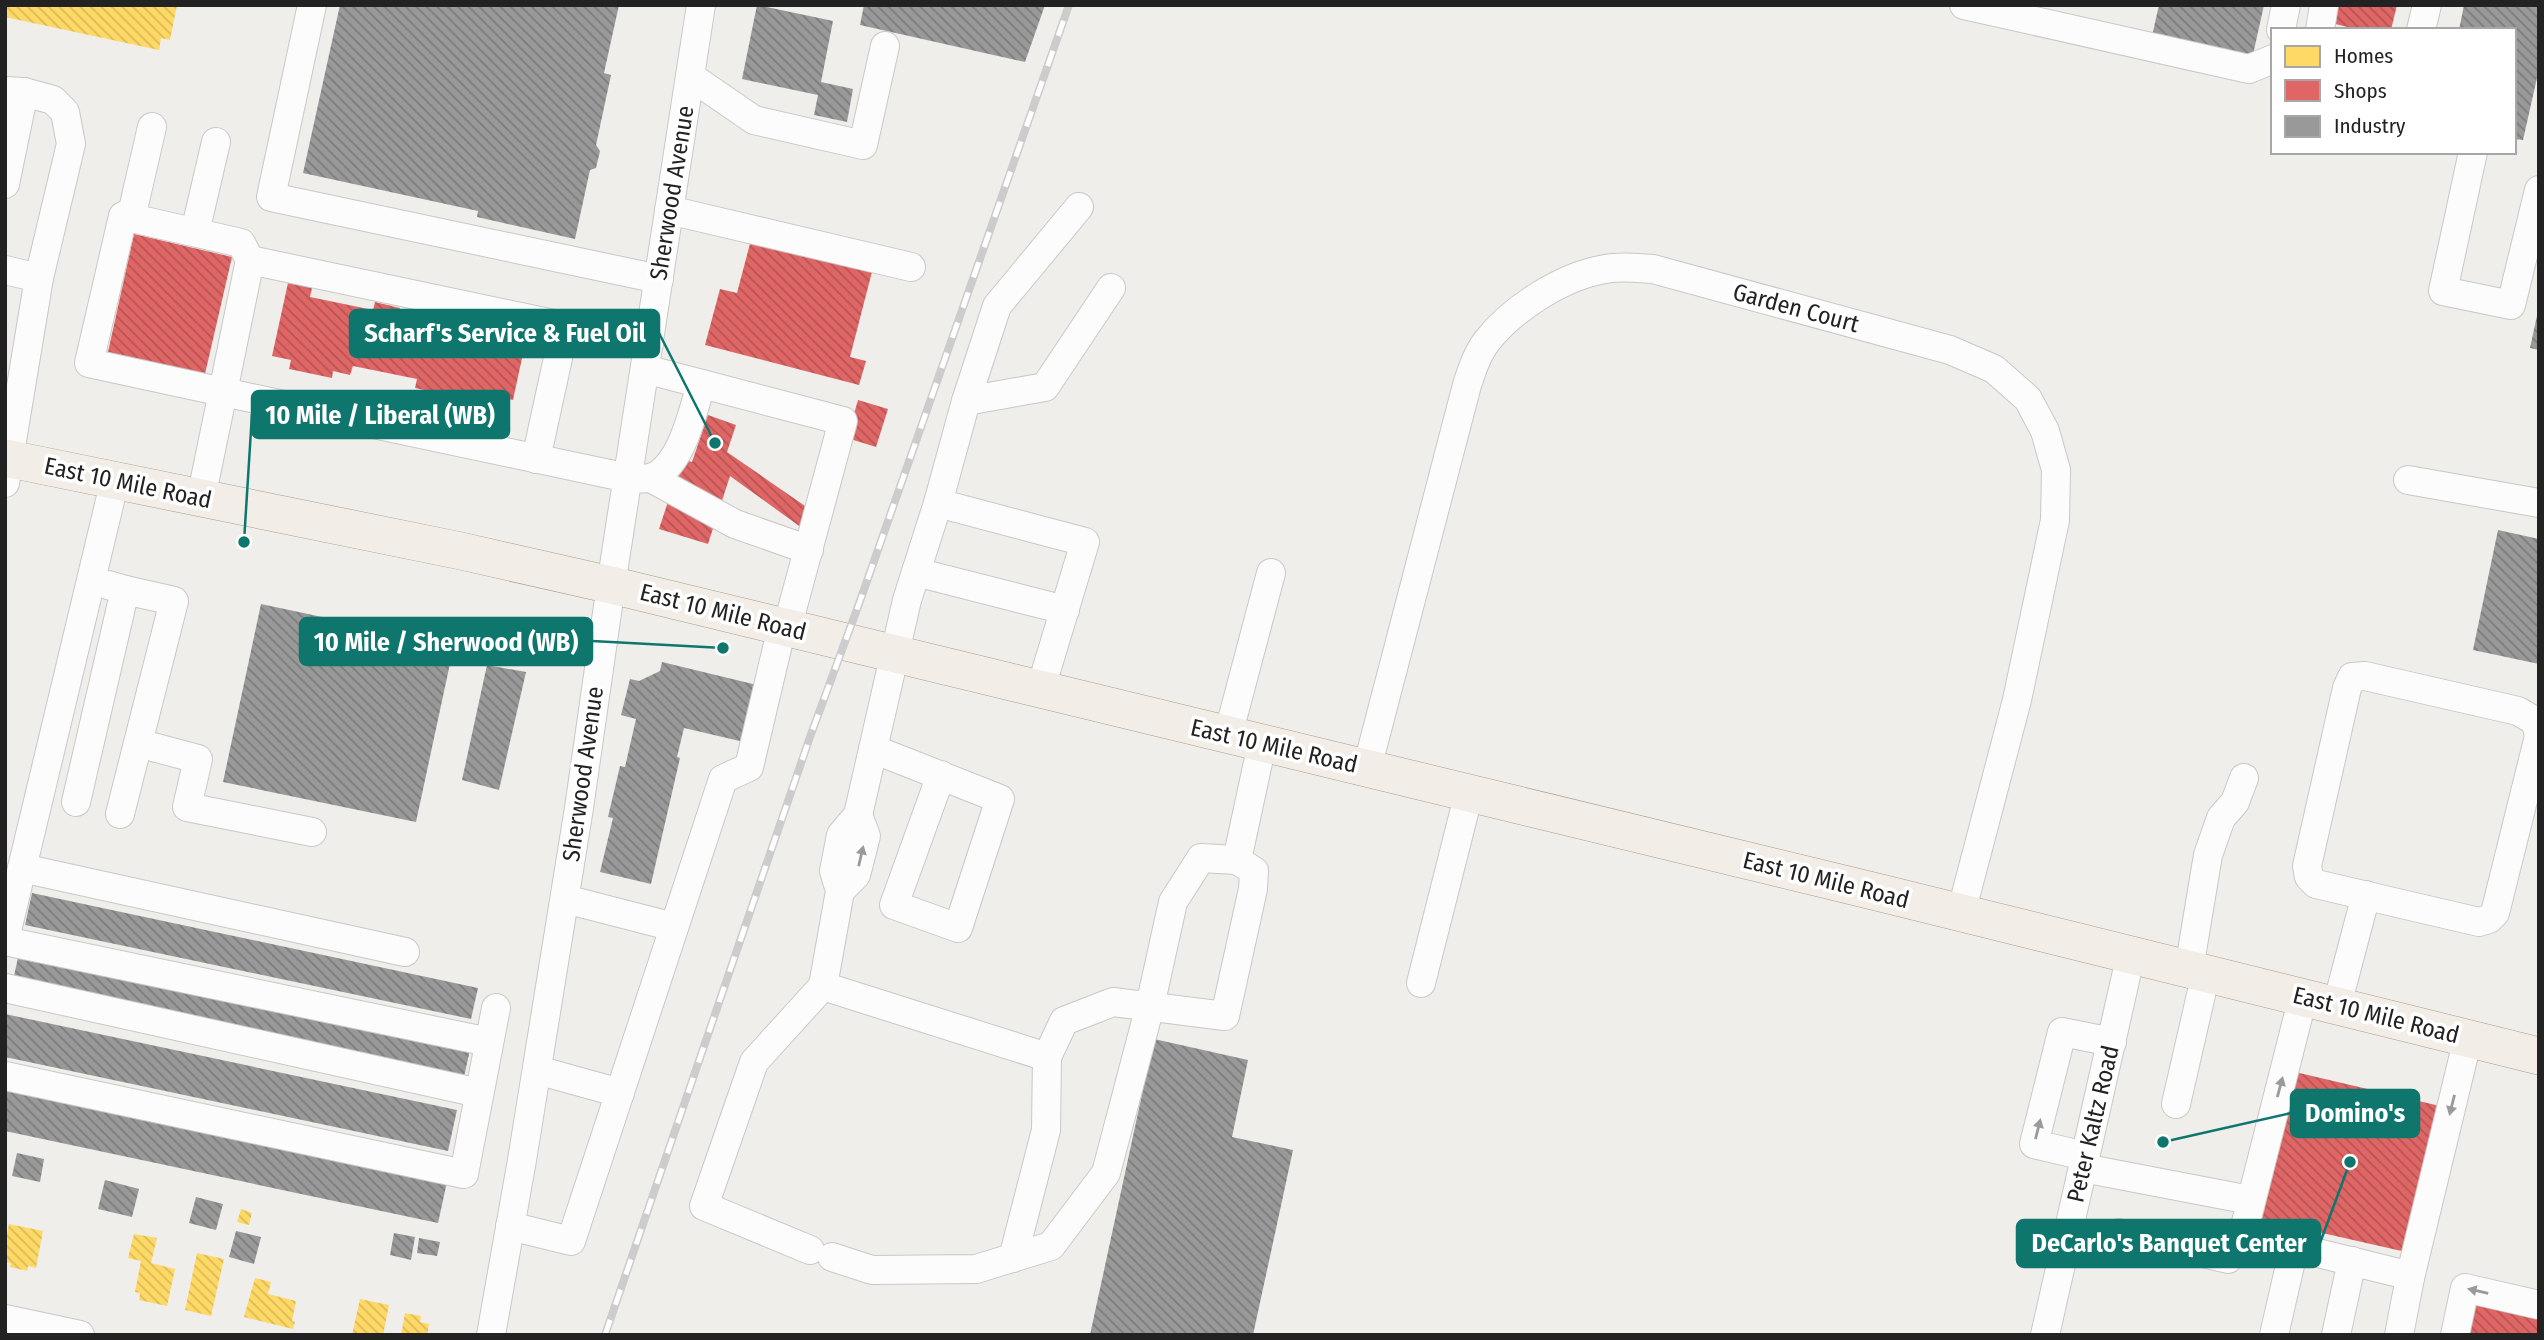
<svg xmlns="http://www.w3.org/2000/svg" width="2544" height="1340" viewBox="0 0 2544 1340" font-family="'Fira Sans Condensed',sans-serif">
	<style>
		.homes { fill: url(#homes-back-hatch) }
		.shops { fill: url(#shops-back-hatch) }
		.industry { fill: url(#industry-back-hatch) }
		.lines { fill: none; stroke-linecap: round; stroke-linejoin: round }
		.minor-casing { stroke: #c9c8c7; stroke-width: 30 }
		.major-casing { stroke: #a79c86; stroke-width: 38 }
		.minor { stroke: #fdfcfc; stroke-width: 28 }
		.major { stroke: #f3ede7; stroke-width: 37 }
		.rail-casing { stroke: #ccc; stroke-width: 8 }
		.rail { stroke: #fff; stroke-width: 5; stroke-dasharray: 16; stroke-linecap: butt }
		.oneway { fill: #9a9a9a }
		.labels { text-anchor: middle; dominant-baseline: central; stroke-width: 7; stroke-linejoin: round; paint-order: stroke }
		.street-label { font-size: 24px; fill: #222; stroke: #fff }
		.leader { fill: none; stroke: #0f766e; stroke-width: 2.5 }
		.callout-dot { fill: #0f766e; stroke: #fff; stroke-width: 2.5 }
		.callout { fill: #0f766e; stroke: #0f766e; stroke-width: 2.5 }
		.callout-label { font-size: 26px; text-anchor: middle; font-weight: bold; fill: #fff }
	</style>
	<defs>
		<pattern id="homes-back-hatch" width="6" height="6" patternUnits="userSpaceOnUse" patternTransform="scale(1.75)"><rect width="6" height="6" fill="#ffd966"/><path d="M-1 5l2 2M0 0l6 6M5-1l2 2" fill="none" stroke="#daba58"/></pattern>
		<pattern id="shops-back-hatch" width="6" height="6" patternUnits="userSpaceOnUse" patternTransform="scale(1.75)"><rect width="6" height="6" fill="#e06666"/><path d="M-1 5l2 2M0 0l6 6M5-1l2 2" fill="none" stroke="#b55454"/></pattern>
		<pattern id="industry-back-hatch" width="6" height="6" patternUnits="userSpaceOnUse" patternTransform="scale(1.75)"><rect width="6" height="6" fill="#999"/><path d="M-1 5l2 2M0 0l6 6M5-1l2 2" fill="none" stroke="#7c7c7c"/></pattern>
	</defs>
	<rect width="100%" height="100%" fill="#f0eeeb"/>
	<!-- homes -->
	<g class="homes">
		<polygon points="5,5 177,5 170,40 161,38 159,50 5,17"/>
		<polygon points="241,1209 252,1213 249,1225 237,1222"/>
		<polygon points="9,1224 43,1231 36,1268 28,1266 27,1271 10,1267 11,1263 5,1262 5,1243"/>
		<polygon points="134,1234 157,1238 151,1263 175,1269 167,1306 139,1300 140,1293 135,1292 141,1261 128,1258"/>
		<polygon points="197,1253 224,1259 211,1316 185,1310"/>
		<polygon points="255,1278 271,1282 268,1294 296,1301 292,1321 295,1322 293,1329 244,1317"/>
		<polygon points="360,1299 389,1305 383,1335 352,1335"/>
		<polygon points="405,1313 421,1316 420,1322 429,1324 427,1335 401,1335"/>
	</g>
	<!-- shops -->
	<g class="shops">
		<polygon points="2331,5 2397,5 2391,30 2360,30 2327,22"/>
		<polygon points="134,234 232,257 205,374 108,352"/>
		<polygon points="752,236 873,268 850,357 866,361 859,385 705,345 720,289 737,293"/>
		<polygon points="288,283 312,288 310,297 373,310 375,302 400,308 398,317 486,336 488,326 527,335 513,400 473,391 471,400 415,388 417,379 353,366 350,375 333,371 332,378 289,369 291,360 272,356"/>
		<polygon points="858,400 888,409 876,447 847,438"/>
		<polygon points="708,415 736,425 727,452 808,508 802,528 730,476 708,544 659,529 682,459 692,462"/>
		<polygon points="2295,1072 2440,1106 2406,1252 2261,1219"/>
		<polygon points="2476,1303 2539,1318 2539,1335 2469,1335"/>
	</g>
	<!-- industry -->
	<g class="industry">
		<polygon points="340,5 619,5 604,73 611,75 596,145 600,151 596,168 590,170 575,239 477,217 478,211 303,173"/>
		<polygon points="757,5 833,21 821,82 853,89 847,122 814,115 818,95 742,79"/>
		<polygon points="864,5 1045,5 1025,62 860,25"/>
		<polygon points="2159,5 2264,5 2252,59 2152,36"/>
		<polygon points="2464,5 2539,5 2539,69 2523,140 2514,139 2514,30 2459,30"/>
		<polygon points="2538,311 2539,311 2539,350 2530,348"/>
		<polygon points="2498,530 2539,539 2539,664 2473,650"/>
		<polygon points="261,604 454,645 416,822 223,782"/>
		<polygon points="662,662 757,685 744,742 684,728 677,757 680,758 651,884 600,872 613,818 608,817 620,766 625,767 636,719 621,715 630,679 639,681 660,671"/>
		<polygon points="487,665 526,672 499,790 462,780"/>
		<polygon points="32,893 478,988 471,1019 25,925"/>
		<polygon points="19,953 470,1050 463,1081 12,985"/>
		<polygon points="5,1014 457,1110 448,1151 5,1057"/>
		<polygon points="1154,1039 1248,1060 1232,1137 1293,1150 1253,1335 1090,1335"/>
		<polygon points="5,1087 447,1182 438,1223 5,1131"/>
		<polygon points="17,1153 44,1159 40,1182 12,1176"/>
		<polygon points="105,1180 139,1189 132,1217 98,1209"/>
		<polygon points="196,1197 223,1204 216,1230 189,1223"/>
		<polygon points="236,1231 261,1237 254,1264 229,1257"/>
		<polygon points="394,1233 415,1237 411,1260 390,1255"/>
		<polygon points="419,1238 440,1242 437,1256 417,1253"/>
	</g>
	<g class="lines">
		<defs>
			<g id="minor">
				<polyline points="312,5 271,197 659,279"/>
				<polyline points="1964,5 2249,69 2273,59"/>
				<polyline points="2281,30 2286,5"/>
				<polyline points="2320,30 2324,5"/>
				<polyline points="2421,30 2427,5"/>
				<polyline points="690,76 754,120 863,145 885,46"/>
				<polyline points="5,91 24,92 53,100 65,112 71,144 39,278"/>
				<polyline points="2473,152 2443,291 2511,305 2539,190"/>
				<polyline points="5,184 24,92"/>
				<polyline points="669,210 911,267"/>
				<polyline points="131,218 152,127"/>
				<polyline points="195,232 216,142"/>
				<polyline points="250,260 241,243 123,216 89,363 223,392 250,260 649,344"/>
				<polyline points="5,270 39,278 5,483"/>
				<polyline points="645,369 843,421 787,628"/>
				<polyline points="966,401 997,306 1079,207"/>
				<polyline points="536,459 565,326"/>
				<polyline points="651,478 735,524 809,550"/>
				<polyline points="2408,480 2539,503"/>
				<path d="M201,498L223,392L628,478C634,478 643,479 650,478C681,469 693,411 701,384"/>
				<polyline points="938,503 966,401 1045,387 1111,288"/>
				<polyline points="916,572 1065,610"/>
				<polyline points="1040,691 1085,542 938,503 907,600 858,815 841,835 834,871 840,891 823,986 1047,1057 1064,1021 1113,1002 1225,1016 1253,889 1254,871 1237,860 1262,744"/>
				<polyline points="1228,735 1271,573"/>
				<polyline points="2539,735 2535,721 2518,711 2365,676 2352,677 2347,688 2307,866 2309,877 2316,884 2479,922 2489,919 2495,913 2539,736"/>
				<polyline points="138,743 198,759 187,807 312,832"/>
				<polyline points="873,749 1000,799 958,928 894,905 941,775"/>
				<path d="M1367,768L1467,385C1472,370 1477,354 1487,341C1513,308 1563,276 1605,269C1621,266 1637,268 1653,269L1950,350L1994,369L2028,399L2045,431L2056,470L2055,520L2017,700L1961,913"/>
				<polyline points="76,802 125,590 108,585"/>
				<polyline points="120,814 174,601 125,590"/>
				<polyline points="22,868 405,952"/>
				<polyline points="840,891 856,875 866,836 858,815"/>
				<polyline points="565,899 674,927"/>
				<polyline points="5,939 115,480"/>
				<polyline points="5,941 489,1042"/>
				<polyline points="2189,969 2208,855 2221,818 2235,802 2244,778"/>
				<polyline points="1421,983 1469,793"/>
				<polyline points="5,988 479,1093"/>
				<polyline points="2303,997 2245,1226 2249,1236 2407,1275 2410,1278 2399,1335"/>
				<polyline points="2337,1005 2366,895"/>
				<polyline points="537,1070 620,1093"/>
				<polyline points="5,1076 464,1174 496,1008"/>
				<polyline points="2176,1104 2206,973"/>
				<polyline points="2085,1156 2034,1144 2062,1032 2112,1042"/>
				<polyline points="2083,1168 2250,1200"/>
				<polyline points="510,1226 571,1241 723,779 749,767 782,627"/>
				<polyline points="2119,1233 2228,1259 2249,1236"/>
				<polyline points="810,1250 704,1206 754,1062 823,986"/>
				<polyline points="832,1257 872,1270 976,1269 1051,1246 1106,1173 1150,1006 1173,902 1201,858 1237,860"/>
				<polyline points="1013,1258 1046,1130 1047,1057"/>
				<polyline points="2410,1278 2468,1038"/>
				<polyline points="5,1319 80,1335"/>
				<polyline points="491,1335 522,1160 579,808 611,585 701,5"/>
				<polyline points="2045,1335 2131,954"/>
				<polyline points="2274,1335 2294,1248"/>
				<polyline points="2336,1335 2352,1261"/>
				<polyline points="2455,1335 2465,1288 2539,1305"/>
			</g>
			<polyline id="major" points="5,458 461,551 611,585 1881,893 2539,1056"/>
		</defs>
		<!-- minor casing -->
		<use href="#minor" class="minor-casing"/>
		<!-- major casing -->
		<use href="#major" class="major-casing"/>
		<!-- minor -->
		<use href="#minor" class="minor"/>
		<!-- major -->
		<use href="#major" class="major"/>
		<defs>
			<polyline id="rail" points="605,1335 810,737 860,601 1069,5"/>
		</defs>
		<!-- rail casing -->
		<use href="#rail" class="rail-casing"/>
		<!-- rail -->
		<use href="#rail" class="rail"/>
	</g>
	<!-- one-way arrows -->
	<defs><path id="oneway-solid" d="M-6-.8H1V-3.2L6.5 0L1 3.2V.8H-6Z" transform="scale(1.75)"/></defs>
	<g class="oneway">
		<use href="#oneway-solid" transform="translate(861 856) rotate(-77)"/>
		<use href="#oneway-solid" transform="translate(2280 1087) rotate(-75)"/>
		<use href="#oneway-solid" transform="translate(2452 1105) rotate(104)"/>
		<use href="#oneway-solid" transform="translate(2038 1129) rotate(-76)"/>
		<use href="#oneway-solid" transform="translate(2478 1291) rotate(-167)"/>
	</g>
	<g class="labels">
		<!-- street labels -->
		<g class="street-label">
			<text transform="translate(672 193) rotate(-81)">Sherwood Avenue</text>
			<text transform="translate(1796 308) rotate(15)">Garden Court</text>
			<text transform="translate(128 483) rotate(12)">East 10 Mile Road</text>
			<text transform="translate(723 612) rotate(14)">East 10 Mile Road</text>
			<text transform="translate(1274 746) rotate(13)">East 10 Mile Road</text>
			<text transform="translate(583 774) rotate(-82)">Sherwood Avenue</text>
			<text transform="translate(1826 880) rotate(14)">East 10 Mile Road</text>
			<text transform="translate(2376 1015) rotate(14)">East 10 Mile Road</text>
			<text transform="translate(2093 1124) rotate(-77)">Peter Kaltz Road</text>
		</g>
	</g>
	<!-- callouts -->
	<path class="leader" d="M715 443L659 333M244 542L252 414M723 648L592 641M2163 1142L2291 1113M2350 1162L2320 1243"/>
	<g class="callout-dot">
		<circle cx="715" cy="443" r="7"/>
		<circle cx="244" cy="542" r="7"/>
		<circle cx="723" cy="648" r="7"/>
		<circle cx="2163" cy="1142" r="7"/>
		<circle cx="2350" cy="1162" r="7"/>
	</g>
	<g class="callout">
		<rect x="350" y="310" width="309" height="47" rx="7"/>
		<rect x="252" y="391" width="257" height="47" rx="7"/>
		<rect x="300" y="618" width="292" height="47" rx="7"/>
		<rect x="2291" y="1090" width="128" height="47" rx="7"/>
		<rect x="2017" y="1220" width="303" height="47" rx="7"/>
	</g>
	<g class="callout-label">
		<text x="505" y="342">Scharf's Service &amp; Fuel Oil</text>
		<text x="380" y="424">10 Mile / Liberal (WB)</text>
		<text x="446" y="651">10 Mile / Sherwood (WB)</text>
		<text x="2355" y="1122">Domino's</text>
		<text x="2169" y="1252">DeCarlo's Banquet Center</text>
	</g>
	<!-- border -->
	<rect width="2544" height="1340" fill="none" stroke="#222222" stroke-width="14"/>
	<!-- legend -->
	<rect x="2271" y="28" width="245" height="126" fill="#ffffff" stroke="#a7a7a7" stroke-width="2"/>
	<rect x="2285" y="46" width="35" height="21" fill="#ffd966" stroke="#a7a7a7" stroke-width="2"/>
	<text x="2334" y="63" font-size="21" fill="#222222">Homes</text>
	<rect x="2285" y="80" width="35" height="21" fill="#e06666" stroke="#a7a7a7" stroke-width="2"/>
	<text x="2334" y="98" font-size="21" fill="#222222">Shops</text>
	<rect x="2285" y="116" width="35" height="21" fill="#999999" stroke="#a7a7a7" stroke-width="2"/>
	<text x="2334" y="133" font-size="21" fill="#222222">Industry</text>
</svg>
